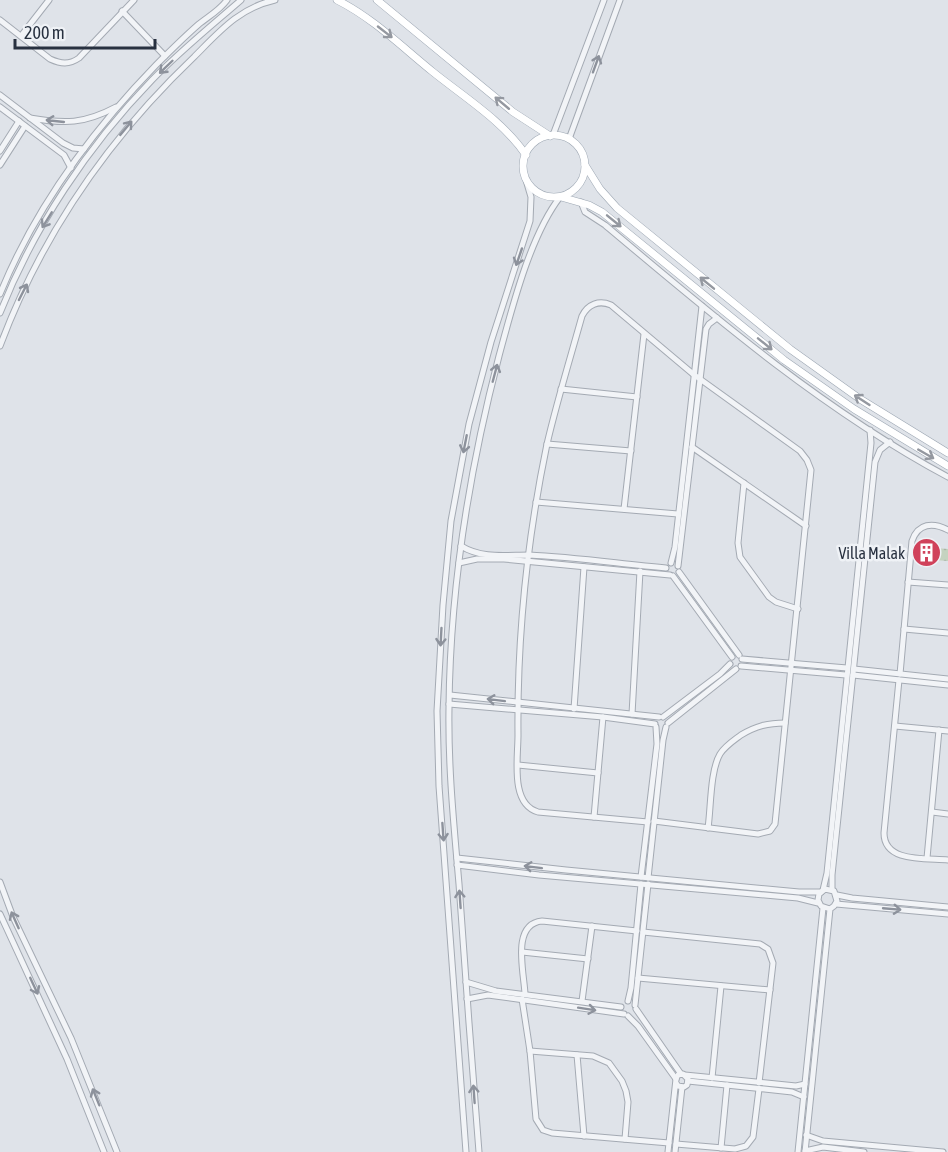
<svg xmlns="http://www.w3.org/2000/svg" width="948" height="1152" viewBox="0 0 948 1152" font-family="'Asap Condensed',sans-serif">
	<style>
		.garden { fill: url(#garden-dots) }
		.lines { fill: none; stroke-linecap: round; stroke-linejoin: round }
		.minor-casing { stroke: #a4aab3; stroke-width: 7 }
		.major-casing { stroke: #9ea8b4; stroke-width: 8 }
		.minor { stroke: #f2f4f7; stroke-width: 5 }
		.major { stroke: #fff; stroke-width: 7 }
		.oneway { stroke: #9498a0 }
		.oneway2 { stroke: #8d929c }
		.labels { text-anchor: middle; dominant-baseline: central; stroke-width: 5; stroke-linejoin: round; paint-order: stroke }
		.poi-label { font-size: 16px; fill: #283140; stroke: #eff2f6; text-anchor: end }
	</style>
	<defs>
		<pattern id="garden-dots" width="8" height="8" patternUnits="userSpaceOnUse" patternTransform="scale(1.5)"><rect width="8" height="8" fill="#c5d3c0"/><path d="M2 2h.1M6 6h.1" fill="none" stroke="#a9b6a6" stroke-width="1.8" stroke-linecap="round"/></pattern>
	</defs>
	<rect width="100%" height="100%" fill="#dfe3e9"/>
	<!-- garden -->
	<polygon class="garden" points="935,548 948,549 948,561 934,560"/>
	<g class="lines">
		<defs>
			<g id="minor">
				<polyline points="122,11 165,56"/>
				<path d="M0,20L50,59C61,64 69,65 79,58L134,0"/>
				<polyline points="21,36 49,0"/>
				<polyline points="0,95 63,143 73,148 84,149"/>
				<polyline points="0,107 64,155 71,168"/>
				<path d="M30,118C65,124 84,124 116,107"/>
				<polyline points="553,135 604,0"/>
				<polyline points="569,139 620,0"/>
				<polyline points="0,151 19,121"/>
				<polyline points="0,165 25,126"/>
				<path d="M581,202L585,212L605,225C713,316 823,410 948,477"/>
				<path d="M0,294C35,208 92,131 156,65C170,51 184,37 199,24C209,16 220,10 227,0"/>
				<path d="M0,313C34,227 88,146 152,80C180,51 211,26 241,0"/>
				<path d="M0,346C42,234 108,139 194,57C219,32 239,8 275,0"/>
				<polyline points="561,389 637,397"/>
				<polyline points="547,444 631,451"/>
				<polyline points="692,447 806,526"/>
				<polyline points="744,483 738,543 740,557 769,597 776,602 798,609"/>
				<polyline points="536,502 678,514"/>
				<polyline points="624,509 644,334"/>
				<path d="M461,546C482,559 506,555 529,555C574,557 621,564 666,568"/>
				<polyline points="459,563 477,559 504,559 670,575"/>
				<polyline points="671,563 675,547 702,306"/>
				<polyline points="678,566 706,329 709,324 717,318"/>
				<polyline points="679,572 739,655"/>
				<polyline points="673,576 732,657"/>
				<polyline points="908,582 948,585"/>
				<polyline points="904,629 948,633"/>
				<polyline points="742,659 847,668"/>
				<polyline points="741,666 846,675"/>
				<polyline points="854,669 948,679"/>
				<path d="M900,674L912,541C918,523 933,522 948,530"/>
				<polyline points="853,675 948,685"/>
				<path d="M899,680L884,833C884,863 926,858 948,860"/>
				<polyline points="450,695 659,717"/>
				<polyline points="449,704 603,717 655,724"/>
				<polyline points="574,709 584,567"/>
				<polyline points="632,714 640,571"/>
				<polyline points="663,717 720,674 730,664"/>
				<polyline points="668,723 736,669"/>
				<polyline points="895,726 948,731"/>
				<polyline points="518,765 598,773"/>
				<polyline points="932,812 948,814"/>
				<polyline points="594,817 603,717"/>
				<path d="M648,822L538,812C510,804 518,759 518,735C517,638 527,540 547,444C557,401 570,359 582,316C588,304 599,300 611,305L693,374L800,451L807,460L811,470L775,824L770,831L758,834L654,821"/>
				<path d="M708,828C711,808 710,771 720,754C725,746 733,741 741,735C756,726 768,723 785,723"/>
				<polyline points="457,858 566,870 799,892 821,892"/>
				<polyline points="927,858 939,730"/>
				<polyline points="457,865 539,875 798,898 818,903"/>
				<polyline points="641,877 657,744 656,727"/>
				<polyline points="648,878 663,740 666,727"/>
				<polyline points="0,882 13,917 71,1038 117,1152"/>
				<polyline points="823,890 827,873 871,443 870,430"/>
				<polyline points="832,890 832,875 875,462 880,450 890,442"/>
				<polyline points="837,895 852,898 948,907"/>
				<polyline points="836,904 948,914"/>
				<polyline points="0,914 67,1059 104,1152"/>
				<polyline points="643,932 760,944 768,949 773,963 759,1083"/>
				<polyline points="522,952 588,959"/>
				<polyline points="638,978 770,990"/>
				<polyline points="466,982 496,991 621,1007"/>
				<path d="M525,994C524,972 511,924 542,921L637,931"/>
				<polyline points="467,999 488,995 624,1014"/>
				<polyline points="522,999 530,1051 536,1119 543,1130 552,1133 669,1143"/>
				<polyline points="582,1001 592,926"/>
				<polyline points="628,1001 631,988 641,884"/>
				<polyline points="635,1005 648,884"/>
				<polyline points="636,1009 681,1074"/>
				<polyline points="628,1016 638,1026 676,1079"/>
				<polyline points="530,1051 593,1056 609,1063 622,1081 626,1091 628,1102 625,1139"/>
				<polyline points="577,1055 584,1136"/>
				<polyline points="685,1075 796,1086 805,1084"/>
				<polyline points="712,1078 721,986"/>
				<polyline points="688,1081 792,1092 804,1097"/>
				<polyline points="806,1135 823,1141 943,1152"/>
				<polyline points="676,1144 735,1149 746,1146 753,1137 759,1089"/>
				<polyline points="721,1148 727,1085"/>
				<polyline points="805,1151 823,1147 864,1152"/>
				<polyline points="466,1152 439,786 437,711 443,605 451,521 469,424 491,342 530,221 531,197 526,180"/>
				<path d="M479,1152C472,1063 465,973 459,884C454,826 448,767 449,708C450,589 469,471 499,356C512,308 530,236 560,197"/>
				<polyline points="668,1152 676,1079 678,1075 683,1074 688,1079 687,1085 684,1087 678,1086 676,1083"/>
				<polyline points="675,1152 682,1087"/>
				<polyline points="798,1152 823,908"/>
				<polyline points="805,1152 830,909 834,906 837,901 834,891 825,889 819,894 818,900 821,906 830,909"/>
			</g>
			<g id="major">
				<path d="M337,0C373,18 402,47 433,72C464,97 503,121 526,155"/>
				<polyline points="377,0 513,112 550,136"/>
				<circle cx="554" cy="166" r="31"/>
				<polyline points="585,165 600,189 617,208 790,349 860,399 948,453"/>
				<polyline points="561,197 589,205 602,212 784,360 854,409 948,466"/>
			</g>
		</defs>
		<!-- minor casing -->
		<use href="#minor" class="minor-casing"/>
		<!-- major casing -->
		<use href="#major" class="major-casing"/>
		<!-- minor -->
		<use href="#minor" class="minor"/>
		<!-- major -->
		<use href="#major" class="major"/>
	</g>
	<!-- one-way arrows -->
	<defs><path id="oneway-shaft" d="M-6 0H5M1.5-3L5.5 0L1.5 3" fill="none" stroke-width="1.6" stroke-linecap="round" stroke-linejoin="round" transform="scale(1.5)"/></defs>
	<g class="oneway">
		<use href="#oneway-shaft" transform="translate(385 32) rotate(38)"/>
		<use href="#oneway-shaft" transform="translate(502 103) rotate(-140)"/>
		<use href="#oneway-shaft" transform="translate(614 221) rotate(39)"/>
		<use href="#oneway-shaft" transform="translate(707 283) rotate(-141)"/>
		<use href="#oneway-shaft" transform="translate(765 344) rotate(39)"/>
		<use href="#oneway-shaft" transform="translate(862 400) rotate(-147)"/>
		<use href="#oneway-shaft" transform="translate(926 454) rotate(30)"/>
	</g>
	<g class="oneway2">
		<use href="#oneway-shaft" transform="translate(596 64) rotate(-70)"/>
		<use href="#oneway-shaft" transform="translate(166 67) rotate(136)"/>
		<use href="#oneway-shaft" transform="translate(55 121) rotate(-174)"/>
		<use href="#oneway-shaft" transform="translate(126 128) rotate(-50)"/>
		<use href="#oneway-shaft" transform="translate(47 220) rotate(122)"/>
		<use href="#oneway-shaft" transform="translate(519 257) rotate(109)"/>
		<use href="#oneway-shaft" transform="translate(23 292) rotate(-63)"/>
		<use href="#oneway-shaft" transform="translate(495 373) rotate(-75)"/>
		<use href="#oneway-shaft" transform="translate(465 444) rotate(101)"/>
		<use href="#oneway-shaft" transform="translate(441 637) rotate(93)"/>
		<use href="#oneway-shaft" transform="translate(496 700) rotate(-173)"/>
		<use href="#oneway-shaft" transform="translate(443 832) rotate(86)"/>
		<use href="#oneway-shaft" transform="translate(533 867) rotate(-173)"/>
		<use href="#oneway-shaft" transform="translate(460 899) rotate(-94)"/>
		<use href="#oneway-shaft" transform="translate(892 909) rotate(5)"/>
		<use href="#oneway-shaft" transform="translate(15 920) rotate(-114)"/>
		<use href="#oneway-shaft" transform="translate(34 986) rotate(65)"/>
		<use href="#oneway-shaft" transform="translate(587 1009) rotate(9)"/>
		<use href="#oneway-shaft" transform="translate(474 1094) rotate(-94)"/>
		<use href="#oneway-shaft" transform="translate(96 1097) rotate(-112)"/>
	</g>
	<!-- icons -->
	<defs>
		<symbol id="building-disc" viewBox="-11 -11 22 22"><circle r="9.5" fill="#d0425b" stroke="#eff2f6"/><path d="M-4-6H4V6H1V3H-1V6H-4ZM-2.5-4.3h1.7v1.8h-1.7ZM.8-4.3h1.7v1.8H.8ZM-2.5-1h1.7V.8h-1.7ZM.8-1h1.7V.8H.8Z" fill="#fff"/></symbol>
	</defs>
	<g fill-rule="evenodd">
		<use href="#building-disc" x="910" y="536" width="33" height="33"/>
	</g>
	<g class="labels">
		<!-- poi labels -->
		<g class="poi-label">
			<text x="905" y="553">Villa Malak</text>
		</g>
	</g>
	<!-- scale -->
	<path d="M15 39v9h140v-9" fill="none" stroke="#283140" stroke-width="3"/>
	<text x="24" y="39" font-size="18" fill="#283140" stroke="#eff2f6" stroke-width="4.5" paint-order="stroke">200 m</text>
</svg>
